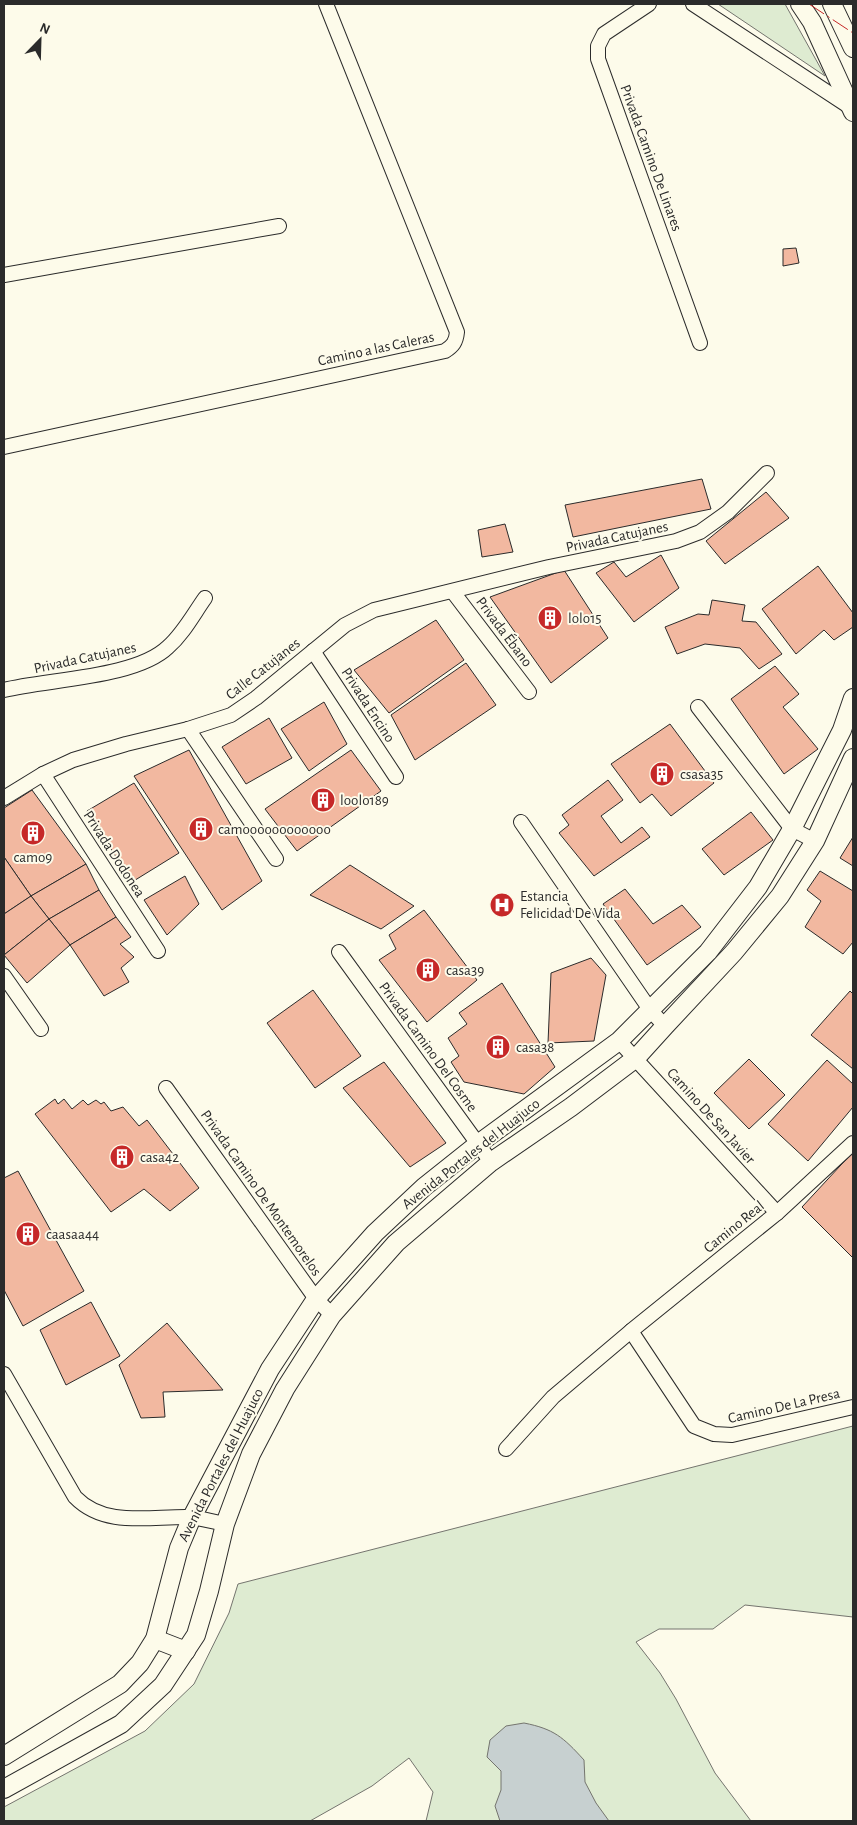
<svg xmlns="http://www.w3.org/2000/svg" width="857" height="1825" viewBox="0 0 857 1825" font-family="'Alegreya Sans',sans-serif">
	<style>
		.green { fill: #deebd1; stroke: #74746e }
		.water { fill: #c7d0d0; stroke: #74746e }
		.building { fill: #f2b8a0; stroke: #2b2b2b }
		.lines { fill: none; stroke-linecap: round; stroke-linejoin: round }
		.minor-casing { stroke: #2b2b2b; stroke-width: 16 }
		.tertiary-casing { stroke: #2b2b2b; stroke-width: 20 }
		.minor { stroke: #fdfbea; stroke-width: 14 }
		.tertiary { stroke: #fdfbea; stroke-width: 18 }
		.power { stroke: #c62828; stroke-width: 1; stroke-dasharray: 18 4 2.5 4; stroke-linecap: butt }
		.labels { text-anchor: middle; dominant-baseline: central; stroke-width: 4; stroke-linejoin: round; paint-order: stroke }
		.street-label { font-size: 15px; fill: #2b2b2b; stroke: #fdfbea }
		.poi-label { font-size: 15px; fill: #2b2b2b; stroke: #fdfbea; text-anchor: start }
	</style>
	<rect width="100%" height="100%" fill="#fdfbea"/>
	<!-- green -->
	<g class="green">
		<polygon points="718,4 785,4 825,76"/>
		<polygon points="853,1426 853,1617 745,1605 713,1629 659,1629 636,1642 660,1673 676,1699 715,1773 751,1821 426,1821 433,1792 409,1758 372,1786 310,1821 4,1821 4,1807 145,1731 194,1684 229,1613 238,1584"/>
	</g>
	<!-- water -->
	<path class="water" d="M524,1723C554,1729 563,1737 584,1760L585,1782L596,1803L609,1821H500L495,1806L501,1790V1771L487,1757L490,1740L506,1726Z"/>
	<!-- building -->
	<g class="building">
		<polygon points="796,248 799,263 783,266 783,249"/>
		<polygon points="702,479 711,509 573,537 565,505"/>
		<polygon points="766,492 789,518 725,564 706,541"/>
		<polygon points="505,524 513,552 482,557 478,530"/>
		<polygon points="661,555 679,588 634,622 596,573 614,562 626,577"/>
		<polygon points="818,566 853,613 853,627 834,640 824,630 796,654 762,609"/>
		<polygon points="564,570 608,638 551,683 490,597"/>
		<polygon points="712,600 745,605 742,621 756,622 782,654 759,669 740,648 705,644 677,654 665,627 698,614 709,615"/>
		<polygon points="436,620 464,660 389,713 354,670"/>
		<polygon points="466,663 496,705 415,760 391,715"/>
		<polygon points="775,666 799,694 783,707 818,749 784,774 731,699"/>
		<polygon points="324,702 347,744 309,771 281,729"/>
		<polygon points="269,718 292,758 246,784 222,747"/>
		<polygon points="670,724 714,783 671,816 652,794 640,803 611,764"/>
		<polygon points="189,750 262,881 222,910 134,776"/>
		<polygon points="351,750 381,791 297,851 265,809"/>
		<polygon points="608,780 623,800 601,816 621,843 642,827 650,837 594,876 559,833 569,825 562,815"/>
		<polygon points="134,783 179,853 132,882 87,811"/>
		<polygon points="32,790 86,864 31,896 4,857 4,808"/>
		<polygon points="751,812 773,840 724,875 702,849"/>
		<polygon points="853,837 853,866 840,858"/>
		<polygon points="4,857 31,896 4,914"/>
		<polygon points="86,864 99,890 49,919 31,896"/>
		<polygon points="350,865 414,906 381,929 310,895"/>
		<polygon points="820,871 853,891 853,942 843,954 805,927 821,901 807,890"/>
		<polygon points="185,876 199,904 167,935 144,900"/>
		<polygon points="625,889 653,924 682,905 701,927 647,965 603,904"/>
		<polygon points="99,890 116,917 70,945 49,919"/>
		<polygon points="31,896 49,919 4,955 4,914"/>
		<polygon points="424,910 477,980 427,1022 379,960 396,949 389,935"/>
		<polygon points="116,917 131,937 120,944 134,957 121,968 129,982 104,996 70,945"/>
		<polygon points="49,919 70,945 27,983 4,955"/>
		<polygon points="591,958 606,975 594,1041 548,1043 551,973"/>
		<polygon points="502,983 555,1067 524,1094 464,1082 451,1062 459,1056 448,1038 467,1024 459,1013"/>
		<polygon points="313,990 361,1056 315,1088 267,1023"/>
		<polygon points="850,991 853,994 853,1069 811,1035"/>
		<polygon points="749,1059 785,1095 749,1129 714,1093"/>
		<polygon points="827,1060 853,1084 853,1107 808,1161 768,1124"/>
		<polygon points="384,1062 446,1143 410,1167 343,1088"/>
		<polygon points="55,1099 58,1104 64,1099 72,1109 83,1100 88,1105 96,1100 101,1104 104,1102 111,1111 123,1107 139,1126 147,1120 199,1188 170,1211 144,1189 111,1212 35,1114"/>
		<polygon points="853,1152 853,1258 802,1207"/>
		<polygon points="18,1171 84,1291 23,1326 4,1290 4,1178"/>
		<polygon points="91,1302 120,1356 66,1385 40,1330"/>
		<polygon points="167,1323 223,1390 163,1392 165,1417 141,1418 119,1365"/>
	</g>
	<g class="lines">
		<defs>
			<g id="minor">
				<polyline points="649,4 604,34 598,46 598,59 700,343"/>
				<polyline points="693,4 853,109"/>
				<polyline points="4,275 279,226"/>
				<path d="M4,447L445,351C453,346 456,342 457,332L326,4"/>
				<polyline points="453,592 529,692"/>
				<polyline points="313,651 396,777"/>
				<path d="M4,690C48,679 136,678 168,647C183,634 193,615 205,598"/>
				<polyline points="698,707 792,829 815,841"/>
				<polyline points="188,729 276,859"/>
				<polyline points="43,774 158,951"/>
				<polyline points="4,798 43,774 73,760 126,744 188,729 231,715 256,698 345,625 374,610 549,567 676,541 700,532 728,512 767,473"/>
				<polyline points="521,822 651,1011 665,1026"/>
				<polyline points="339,952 491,1162"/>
				<polyline points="4,976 41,1029"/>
				<polyline points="619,1041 777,1213"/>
				<polyline points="166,1088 316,1299 332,1315"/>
				<polyline points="631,1331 694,1426 714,1434 732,1435 853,1407"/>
				<path d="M4,1374L75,1497C105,1528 150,1516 190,1517C201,1518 213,1522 225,1524"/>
				<polyline points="506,1449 553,1397 631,1331 777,1213 853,1143"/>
			</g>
			<g id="tertiary">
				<polyline points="800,4 812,22 853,112"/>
				<polyline points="832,4 853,48"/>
				<polyline points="155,1639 186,1651"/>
				<polyline points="4,1756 120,1684 140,1663 155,1639 179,1548 192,1517 270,1369 316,1299 375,1233 424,1187 478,1144 619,1041 708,952 758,887 792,829 842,730 853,698"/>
				<polyline points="4,1789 121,1724 163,1685 196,1635 209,1591 225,1524 251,1454 285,1389 332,1315 396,1243 491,1162 571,1107 636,1058 665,1026 734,952 780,896 815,841 853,758"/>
			</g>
		</defs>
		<!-- minor casing -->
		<use href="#minor" class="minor-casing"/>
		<!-- tertiary casing -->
		<use href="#tertiary" class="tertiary-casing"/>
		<!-- minor -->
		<use href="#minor" class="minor"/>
		<!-- tertiary -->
		<use href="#tertiary" class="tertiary"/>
		<!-- power -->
		<polyline class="power" points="809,4 853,33"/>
	</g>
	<!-- icons -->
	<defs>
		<symbol id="building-disc" viewBox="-11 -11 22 22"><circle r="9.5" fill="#c62828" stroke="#fdfbea"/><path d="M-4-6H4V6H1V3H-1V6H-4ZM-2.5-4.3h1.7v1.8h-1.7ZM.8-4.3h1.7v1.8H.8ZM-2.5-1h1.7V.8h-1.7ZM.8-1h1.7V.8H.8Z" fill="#fff"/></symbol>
		<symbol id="hospital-disc" viewBox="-11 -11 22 22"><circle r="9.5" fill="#c62828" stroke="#fdfbea"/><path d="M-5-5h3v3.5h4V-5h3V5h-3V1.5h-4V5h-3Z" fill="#fff"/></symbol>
	</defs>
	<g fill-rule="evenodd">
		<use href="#building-disc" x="536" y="604" width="28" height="28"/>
		<use href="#building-disc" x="648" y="760" width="28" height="28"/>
		<use href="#building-disc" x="309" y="786" width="28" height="28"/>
		<use href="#building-disc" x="187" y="815" width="28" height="28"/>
		<use href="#building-disc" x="19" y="819" width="28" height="28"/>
		<use href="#hospital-disc" x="488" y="891" width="28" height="28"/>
		<use href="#building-disc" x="414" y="956" width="28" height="28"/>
		<use href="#building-disc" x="484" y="1033" width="28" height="28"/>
		<use href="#building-disc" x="108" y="1143" width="28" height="28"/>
		<use href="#building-disc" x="14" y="1220" width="28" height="28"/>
	</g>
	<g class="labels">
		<!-- street labels -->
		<g class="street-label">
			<text transform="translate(651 158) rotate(70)">Privada Camino De Linares</text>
			<text transform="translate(376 349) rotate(-12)">Camino a las Caleras</text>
			<text transform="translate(617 537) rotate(-12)">Privada Catujanes</text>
			<text transform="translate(504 632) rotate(53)">Privada Ébano</text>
			<text transform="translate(85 658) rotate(-12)">Privada Catujanes</text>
			<text transform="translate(263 669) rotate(-38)">Calle Catujanes</text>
			<text transform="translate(368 705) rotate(57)">Privada Encino</text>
			<text transform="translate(114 854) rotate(57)">Privada Dodonea</text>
			<text transform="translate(428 1047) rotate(54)">Privada Camino Del Cosme</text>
			<text transform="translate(711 1116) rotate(48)">Camino De San Javier</text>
			<text transform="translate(471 1154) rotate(-38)">Avenida Portales del Huajuco</text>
			<text transform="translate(261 1193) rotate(55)">Privada Camino De Montemorelos</text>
			<text transform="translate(734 1227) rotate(-39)">Camino Real</text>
			<text transform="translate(784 1406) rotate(-13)">Camino De La Presa</text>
			<text transform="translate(221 1465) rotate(-63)">Avenida Portales del Huajuco</text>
		</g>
		<!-- poi labels -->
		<g class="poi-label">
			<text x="568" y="618">lolo15</text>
			<text x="680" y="774">csasa35</text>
			<text x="340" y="800">loolo189</text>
			<text x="218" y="829">camoooooooooooo</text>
			<text x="33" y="857" text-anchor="middle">camo9</text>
			<text x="520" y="896">Estancia<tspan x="520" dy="17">Felicidad De Vida</tspan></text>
			<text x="446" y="970">casa39</text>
			<text x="516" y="1047">casa38</text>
			<text x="140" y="1157">casa42</text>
			<text x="46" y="1234">caasaa44</text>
		</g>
	</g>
	<!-- border -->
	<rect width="857" height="1825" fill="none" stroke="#2b2b2b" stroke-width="10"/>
	<!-- north arrow -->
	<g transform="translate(40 40) rotate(23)" stroke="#fdfbea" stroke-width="4" paint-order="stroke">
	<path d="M0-4L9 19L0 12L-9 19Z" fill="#2b2b2b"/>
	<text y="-8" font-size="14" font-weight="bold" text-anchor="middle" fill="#2b2b2b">N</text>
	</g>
</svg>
